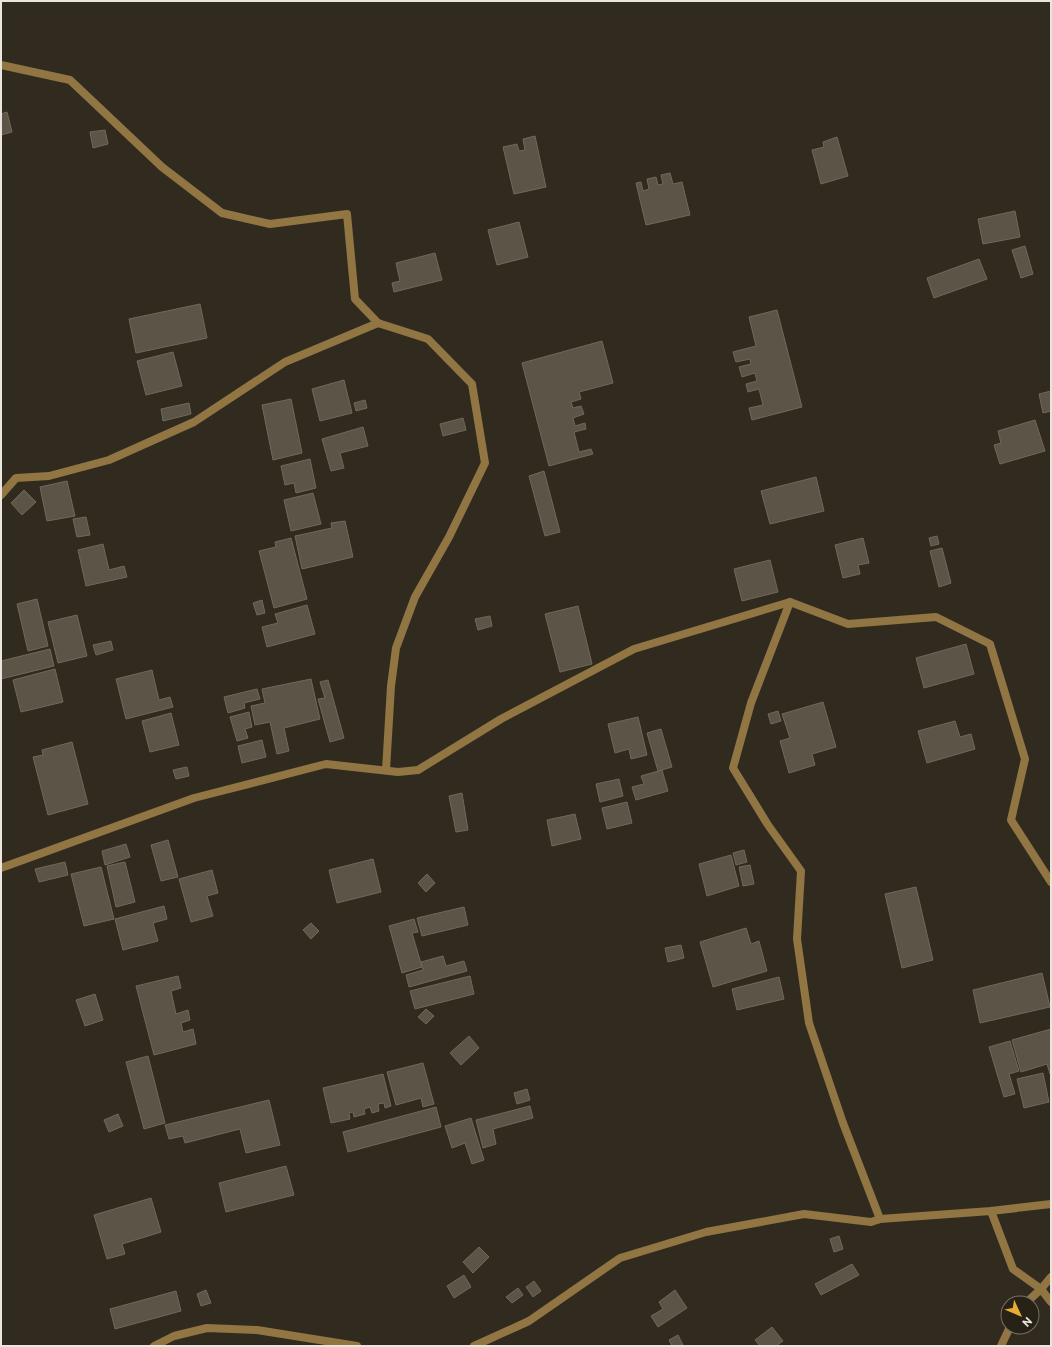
<svg xmlns="http://www.w3.org/2000/svg" width="1052" height="1347" viewBox="0 0 1052 1347" font-family="Commissioner,sans-serif">
	<style>
		.building { fill: #5b5447; stroke: #70695b }
		.lines { fill: none; stroke-linecap: round; stroke-linejoin: round }
		.street { stroke: #917542; stroke-width: 8 }
	</style>
	<rect width="100%" height="100%" fill="#312b1f"/>
	<!-- building -->
	<g class="building">
		<polygon points="7,112 12,132 1,135 1,114"/>
		<polygon points="105,130 108,144 93,148 90,132"/>
		<polygon points="535,136 546,187 514,194 503,147 517,144 519,151 525,150 523,139"/>
		<polygon points="837,137 848,176 821,184 812,150 824,147 823,142"/>
		<polygon points="670,173 673,184 682,182 690,215 646,225 636,183 641,182 643,191 649,189 647,179 656,177 658,185 663,184 661,175"/>
		<polygon points="1015,211 1020,237 983,244 978,219"/>
		<polygon points="519,222 528,257 497,265 488,230"/>
		<polygon points="1025,246 1033,274 1021,278 1012,250"/>
		<polygon points="435,253 442,280 394,292 392,283 400,281 396,263"/>
		<polygon points="979,259 987,279 934,298 927,278"/>
		<polygon points="200,304 207,338 136,353 129,319"/>
		<polygon points="777,310 802,407 752,420 749,408 763,405 759,389 748,392 746,384 757,381 755,373 742,377 739,367 751,364 750,359 736,362 733,352 756,346 749,317"/>
		<polygon points="602,341 613,383 579,392 581,399 571,402 573,408 581,406 584,414 573,418 575,426 585,423 586,429 574,432 579,452 591,449 593,454 549,466 522,363"/>
		<polygon points="173,352 182,386 146,395 137,361"/>
		<polygon points="344,380 352,413 320,421 312,389"/>
		<polygon points="1051,391 1051,411 1043,413 1039,394"/>
		<polygon points="291,399 302,453 273,460 262,405"/>
		<polygon points="365,400 367,408 356,411 354,403"/>
		<polygon points="189,403 191,414 163,421 161,409"/>
		<polygon points="463,418 466,430 443,436 440,424"/>
		<polygon points="1035,420 1045,451 1000,464 994,445 1001,443 998,431"/>
		<polygon points="363,427 368,446 340,453 344,468 331,471 322,439"/>
		<polygon points="310,459 316,488 296,493 294,483 285,485 281,466"/>
		<polygon points="544,471 560,532 545,536 529,476"/>
		<polygon points="816,477 824,511 770,524 761,491"/>
		<polygon points="67,481 75,516 47,521 40,487"/>
		<polygon points="24,490 36,502 22,515 11,503"/>
		<polygon points="313,493 321,524 291,531 284,500"/>
		<polygon points="86,517 90,535 77,537 73,519"/>
		<polygon points="345,521 353,557 302,569 295,536 332,528 331,523"/>
		<polygon points="937,536 939,544 931,546 929,538"/>
		<polygon points="291,538 307,599 274,608 259,551 276,547 275,542"/>
		<polygon points="863,538 869,563 858,565 860,574 843,578 835,545"/>
		<polygon points="103,544 109,570 124,566 127,577 86,586 78,550"/>
		<polygon points="942,548 951,583 939,587 930,551"/>
		<polygon points="770,560 778,592 742,601 734,569"/>
		<polygon points="37,599 48,646 28,651 17,604"/>
		<polygon points="262,600 265,613 257,615 253,603"/>
		<polygon points="307,605 315,634 267,647 262,627 278,623 275,614"/>
		<polygon points="578,606 592,664 560,672 545,614"/>
		<polygon points="77,615 87,656 58,663 48,622"/>
		<polygon points="490,616 492,626 478,630 475,619"/>
		<polygon points="111,641 113,650 96,655 93,645"/>
		<polygon points="966,644 974,674 924,688 916,658"/>
		<polygon points="50,649 54,666 1,679 1,661"/>
		<polygon points="55,669 63,702 21,712 13,680"/>
		<polygon points="152,670 159,700 170,697 173,707 126,719 116,679"/>
		<polygon points="311,679 320,719 284,728 289,751 277,754 270,722 255,725 251,706 265,703 262,689"/>
		<polygon points="328,680 344,738 330,742 318,699 325,698 320,682"/>
		<polygon points="257,689 260,699 244,703 245,708 228,713 224,697"/>
		<polygon points="823,702 836,747 812,754 815,765 789,773 780,741 790,738 782,714"/>
		<polygon points="778,711 781,721 771,724 768,714"/>
		<polygon points="249,712 252,727 245,729 248,738 237,741 230,717"/>
		<polygon points="171,713 179,745 150,752 142,721"/>
		<polygon points="638,717 647,755 631,759 629,749 615,753 608,724"/>
		<polygon points="955,721 960,737 971,734 975,749 927,763 918,731"/>
		<polygon points="661,729 672,767 658,771 647,733"/>
		<polygon points="262,740 266,757 242,763 238,746"/>
		<polygon points="72,742 88,804 48,815 33,757 43,755 42,750"/>
		<polygon points="187,767 189,776 176,779 173,770"/>
		<polygon points="662,770 668,791 636,800 632,787 644,784 641,776"/>
		<polygon points="619,779 623,796 600,802 596,784"/>
		<polygon points="462,793 468,830 456,832 449,796"/>
		<polygon points="627,802 632,823 607,829 602,808"/>
		<polygon points="575,814 581,839 552,846 547,820"/>
		<polygon points="168,840 178,877 161,881 151,845"/>
		<polygon points="126,844 130,857 105,865 102,851"/>
		<polygon points="744,850 747,862 736,865 733,853"/>
		<polygon points="731,855 739,886 707,896 699,864"/>
		<polygon points="373,859 381,892 337,903 329,870"/>
		<polygon points="65,862 68,875 39,882 35,869"/>
		<polygon points="125,862 135,902 116,907 107,866"/>
		<polygon points="750,865 754,884 743,886 739,867"/>
		<polygon points="101,867 114,919 84,926 71,874"/>
		<polygon points="212,870 218,893 207,896 213,916 191,922 179,879"/>
		<polygon points="427,874 435,883 426,892 418,883"/>
		<polygon points="916,887 933,960 902,968 885,894"/>
		<polygon points="164,906 167,919 153,923 158,941 123,950 115,919"/>
		<polygon points="464,907 468,925 422,936 417,918"/>
		<polygon points="414,919 418,932 412,933 422,967 402,973 389,926"/>
		<polygon points="311,923 319,931 311,939 303,930"/>
		<polygon points="746,928 751,944 759,941 767,971 713,987 700,942"/>
		<polygon points="681,945 684,958 668,962 665,948"/>
		<polygon points="443,956 446,966 464,961 467,971 409,987 406,975 423,970 421,962"/>
		<polygon points="1042,973 1050,1007 980,1023 973,990"/>
		<polygon points="178,976 181,988 171,991 176,1014 188,1010 190,1020 181,1023 183,1032 193,1029 196,1044 154,1055 136,986"/>
		<polygon points="470,976 474,994 415,1009 410,991"/>
		<polygon points="779,977 784,999 737,1010 732,989"/>
		<polygon points="95,994 103,1020 85,1026 76,1000"/>
		<polygon points="426,1009 434,1016 426,1024 418,1017"/>
		<polygon points="1051,1029 1051,1077 1047,1064 1021,1072 1012,1040"/>
		<polygon points="469,1036 479,1048 461,1065 450,1053"/>
		<polygon points="1010,1041 1019,1071 1009,1074 1015,1094 1004,1097 989,1047"/>
		<polygon points="148,1056 165,1123 144,1129 126,1062"/>
		<polygon points="423,1063 434,1104 423,1107 421,1098 396,1105 387,1072"/>
		<polygon points="1043,1073 1049,1102 1024,1108 1017,1079"/>
		<polygon points="383,1074 391,1106 385,1108 384,1103 378,1104 379,1111 372,1113 370,1107 364,1109 365,1114 354,1117 353,1112 349,1113 350,1119 331,1123 323,1088"/>
		<polygon points="527,1089 530,1100 517,1104 514,1093"/>
		<polygon points="269,1100 280,1145 246,1153 240,1129 185,1143 183,1136 169,1139 165,1125"/>
		<polygon points="530,1106 533,1118 493,1129 496,1144 483,1148 476,1120"/>
		<polygon points="436,1107 441,1127 348,1152 343,1132"/>
		<polygon points="118,1114 123,1126 109,1132 104,1120"/>
		<polygon points="471,1118 484,1160 472,1164 465,1143 452,1148 445,1126"/>
		<polygon points="286,1166 294,1195 226,1212 219,1183"/>
		<polygon points="151,1198 161,1232 122,1244 125,1254 107,1259 94,1215"/>
		<polygon points="839,1236 843,1249 834,1252 830,1239"/>
		<polygon points="479,1247 489,1257 473,1273 463,1262"/>
		<polygon points="852,1264 859,1275 821,1295 815,1284"/>
		<polygon points="464,1275 471,1287 454,1298 447,1286"/>
		<polygon points="534,1281 541,1291 533,1297 526,1287"/>
		<polygon points="518,1288 523,1295 512,1303 506,1297"/>
		<polygon points="206,1290 211,1303 201,1306 197,1294"/>
		<polygon points="675,1290 687,1308 658,1327 651,1316 663,1309 659,1302"/>
		<polygon points="176,1291 181,1311 115,1329 110,1309"/>
		<polygon points="772,1327 783,1341 776,1346 760,1346 755,1340"/>
		<polygon points="678,1335 683,1345 672,1346 669,1340"/>
	</g>
	<g class="lines">
		<!-- street -->
		<g class="street">
			<polyline points="1,65 70,80 162,167 222,213 270,224 347,214 355,299 378,323"/>
			<polyline points="1,495 16,478 49,476 109,460 194,422 285,362 378,323 428,339 472,384 485,463 449,537 415,597 396,648 391,686 386,770"/>
			<polyline points="790,602 751,703 733,768 768,825 801,871 797,939 809,1023 843,1123 880,1219"/>
			<polyline points="1,868 194,798 326,764 398,772 418,770 501,719 634,649 790,602 848,624 936,617 990,644 1025,759 1011,820 1051,882"/>
			<polyline points="991,1211 1013,1269 1041,1289 1051,1302"/>
			<polyline points="1026,1303 1041,1289 1051,1277"/>
			<polyline points="154,1346 174,1336 207,1328 257,1330 357,1346"/>
			<polyline points="474,1346 529,1321 620,1258 706,1232 804,1214 871,1222 880,1219 991,1211 1051,1204"/>
			<polyline points="1001,1346 1010,1327"/>
		</g>
	</g>
	<!-- border -->
	<rect width="1052" height="1347" fill="none" stroke="#eae5de" stroke-width="4"/>
	<!-- north arrow -->
	<g transform="translate(1020 1315) rotate(134)"><circle r="19" fill="#272116" stroke="#756f66"/>
	<path d="M0-3L7 15L0 10L-7 15Z" fill="#e5ad35"/>
	<text y="-6" font-size="11" font-weight="bold" text-anchor="middle" fill="#eae5de">N</text>
	</g>
</svg>
